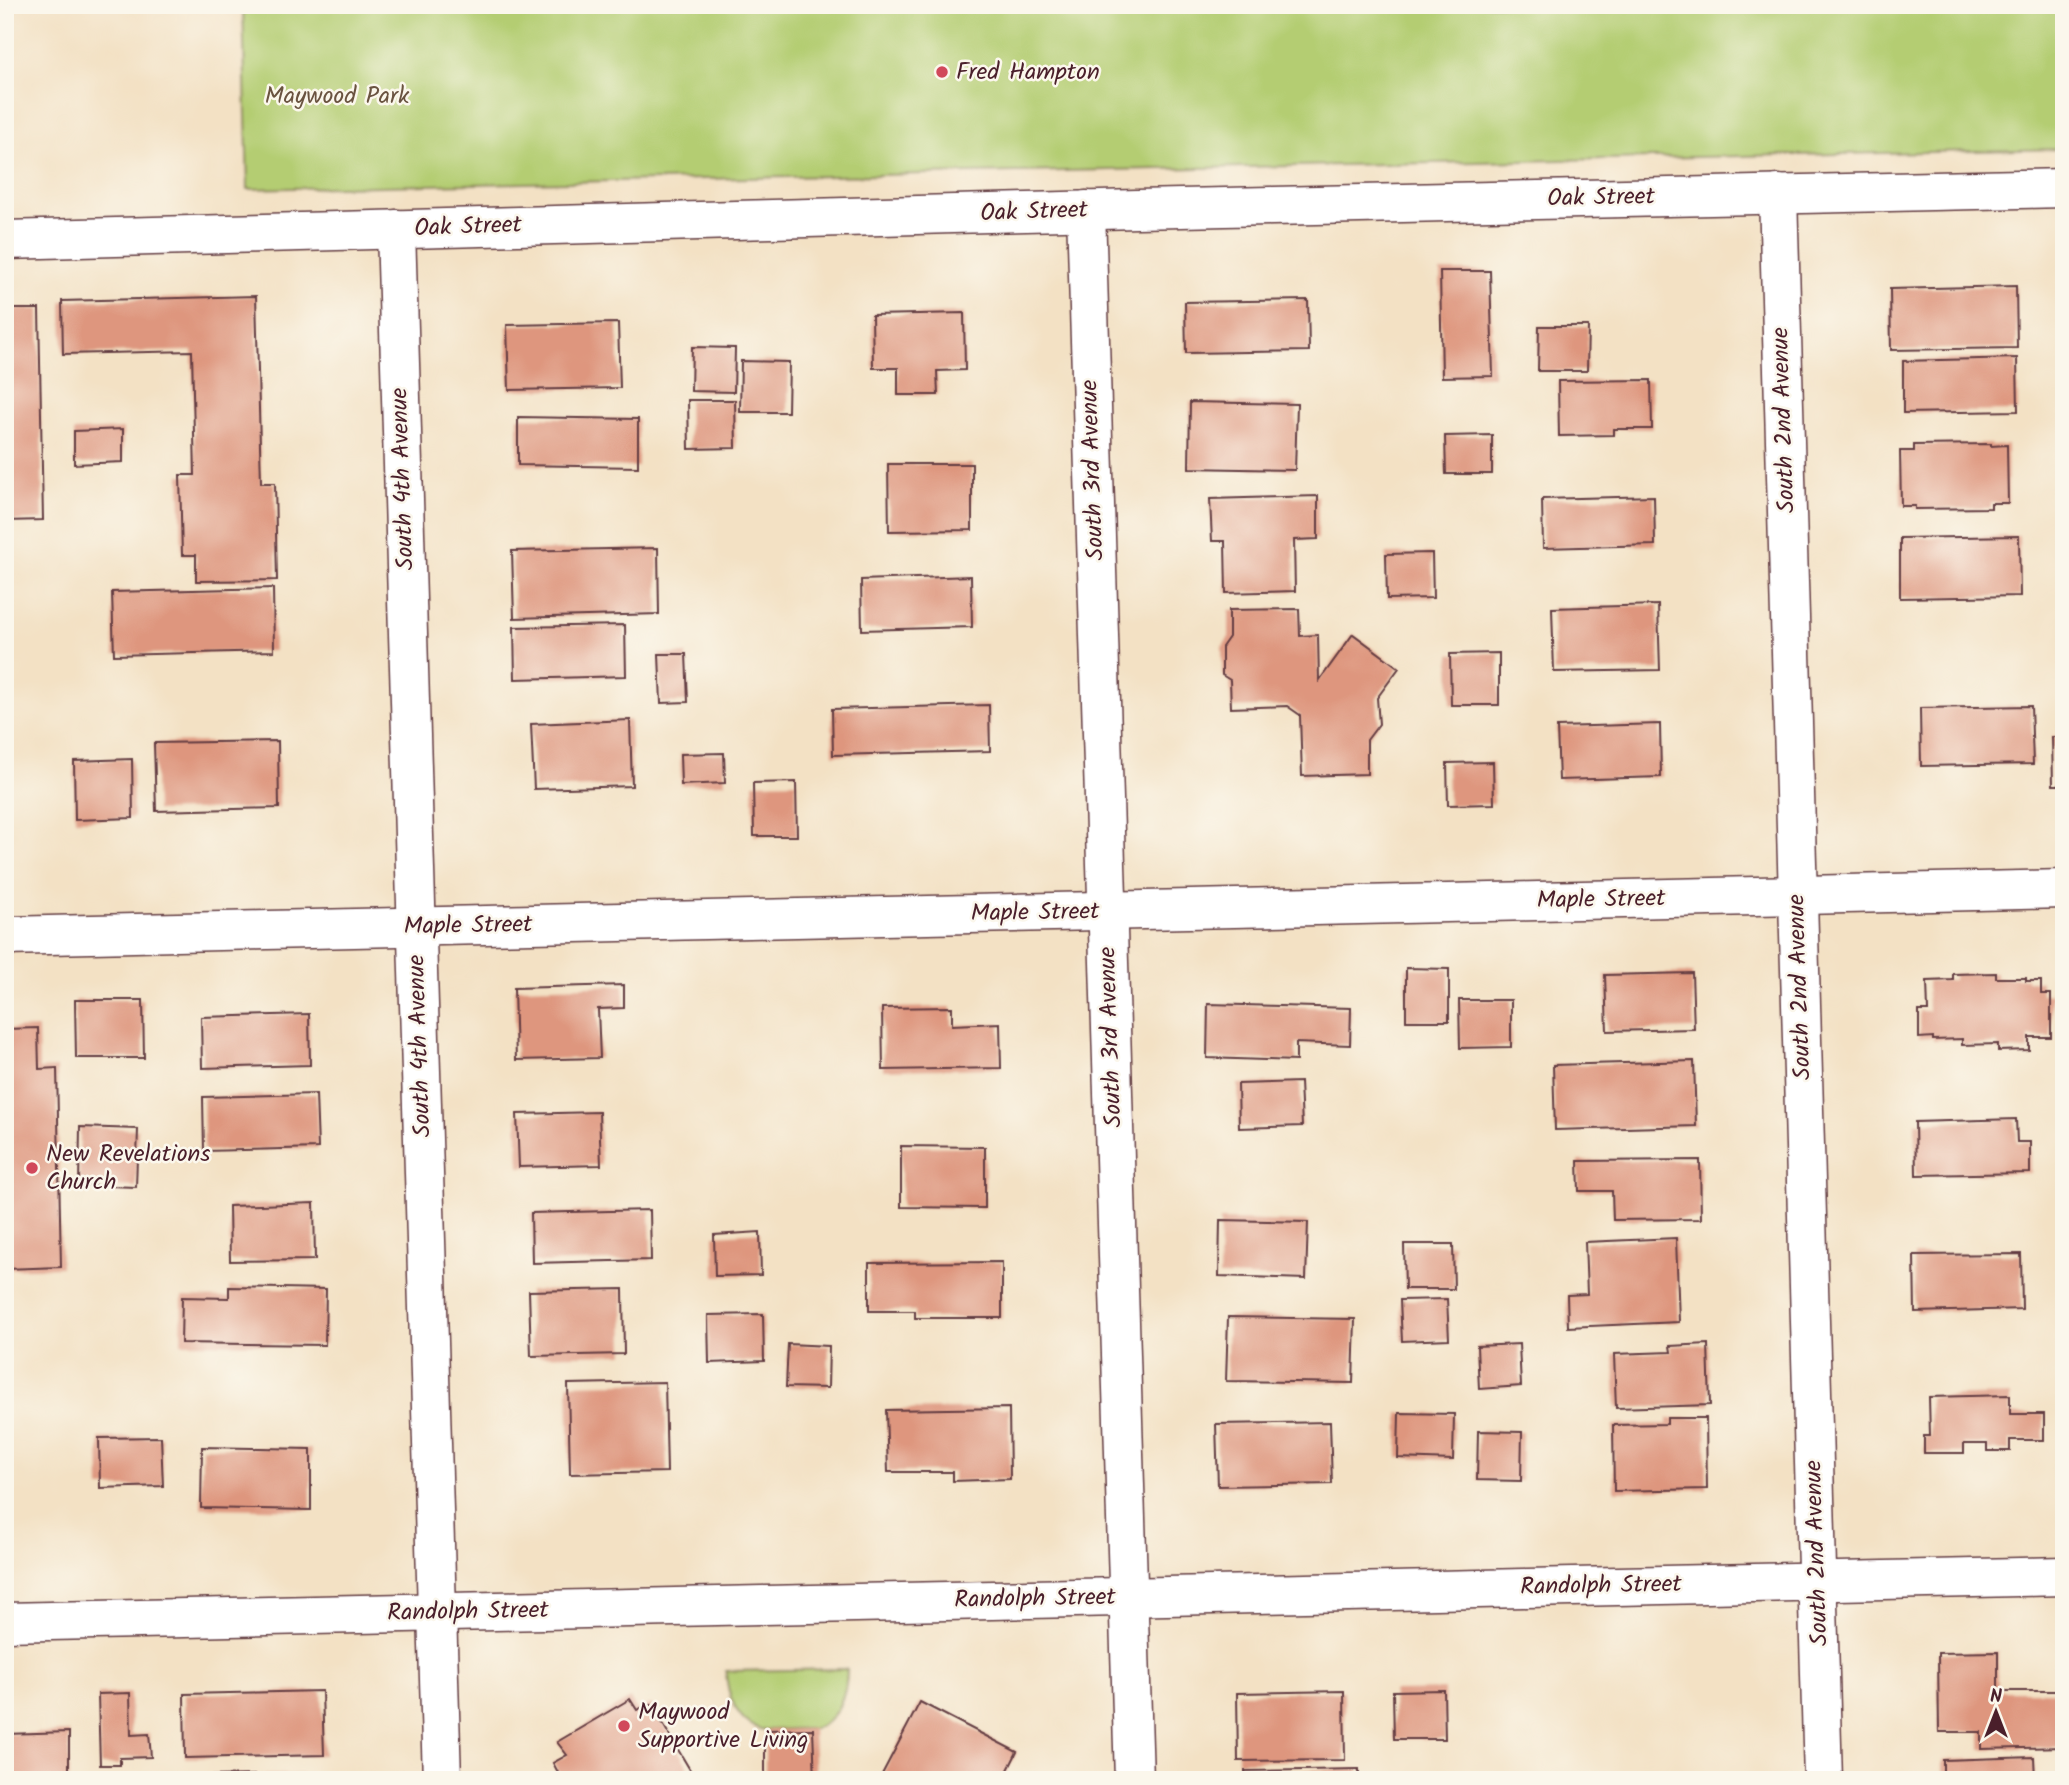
<svg xmlns="http://www.w3.org/2000/svg" width="2069" height="1785" viewBox="0 0 2069 1785" font-family="Kalam,sans-serif">
	<style>
		.green { fill: #b4cd72; stroke: #7f764e; stroke-width: 2 }
		.building { fill: #de967e }
		.lines { fill: none; stroke-linecap: round; stroke-linejoin: round }
		.street-casing { stroke: #633c42; stroke-width: 41 }
		.street { stroke: #fff; stroke-width: 38 }
		.poi-dot { fill: #d1495b; stroke: #fbf7ec; stroke-width: 2.5 }
		.labels { text-anchor: middle; dominant-baseline: central; stroke-width: 5; stroke-linejoin: round; paint-order: stroke }
		.poi-label { font-size: 24px; fill: #4a1f2b; stroke: #fbf7ec; text-anchor: start }
		.park-label { font-size: 24px; fill: #6a5340; stroke: #fbf7ec }
		.street-label { font-size: 24px; fill: #4a1f2b; stroke: #fbf7ec }
	</style>
	<rect width="100%" height="100%" fill="#fbf7ec"/>
	<filter id="ink" filterUnits="userSpaceOnUse"><feTurbulence type="fractalNoise" baseFrequency=".0143" numOctaves="2"/><feDisplacementMap in="SourceGraphic" scale="14" xChannelSelector="R" yChannelSelector="G"/><feConvolveMatrix kernelMatrix="1 2 1 2 8 2 1 2 1" color-interpolation-filters="sRGB"/></filter>
	<filter id="wash" filterUnits="userSpaceOnUse"><feTurbulence type="fractalNoise" baseFrequency=".00686" numOctaves="4" result="noise"/><feDisplacementMap in="SourceGraphic" scale="28" xChannelSelector="R" yChannelSelector="G"/><feGaussianBlur stdDeviation="1.57" result="paint"/><feColorMatrix in="noise" values="0 0 0 0 0 0 0 0 0 0 0 0 0 0 0 0 0 1.4 0 .05"/><feComposite in="paint" operator="in"/></filter>
	<g filter="url(#wash)">
		<rect width="100%" height="100%" fill="#f3e1c4"/>
		<!-- green -->
		<g class="green">
			<polygon points="243,5 2064,5 2064,149 248,189"/>
			<path d="M847,1669C847,1691 839,1720 815,1728C807,1730 796,1728 788,1729C780,1729 768,1731 760,1729C736,1721 727,1694 726,1671Z"/>
		</g>
		<g id="blocks">
			<!-- building -->
			<g class="building">
				<polygon points="1440,271 1490,271 1493,376 1442,377"/>
				<polygon points="2016,286 2017,348 1891,350 1890,289"/>
				<polygon points="256,296 261,483 275,483 277,580 196,581 196,555 182,555 180,475 195,475 192,351 63,354 62,301"/>
				<polygon points="1308,300 1309,351 1186,353 1185,302"/>
				<polygon points="5,309 39,309 43,520 5,521"/>
				<polygon points="964,313 965,370 937,371 938,395 898,395 898,368 873,368 872,315"/>
				<polygon points="618,323 620,388 509,390 507,325"/>
				<polygon points="1539,326 1588,326 1587,371 1538,371"/>
				<polygon points="692,347 735,348 734,392 691,391"/>
				<polygon points="2017,358 2018,411 1903,413 1903,361"/>
				<polygon points="741,361 789,362 788,412 740,412"/>
				<polygon points="1651,380 1652,429 1614,429 1614,435 1559,436 1558,381"/>
				<polygon points="688,400 735,400 736,448 689,449"/>
				<polygon points="1190,402 1297,404 1295,470 1189,468"/>
				<polygon points="518,417 638,419 638,467 518,465"/>
				<polygon points="123,429 123,462 74,464 74,431"/>
				<polygon points="1492,435 1492,474 1446,474 1445,436"/>
				<polygon points="1991,444 1991,446 2007,445 2008,503 1991,503 1991,508 1915,509 1915,506 1901,506 1900,451 1914,451 1914,445"/>
				<polygon points="888,464 972,464 972,530 889,531"/>
				<polygon points="1318,496 1318,539 1294,540 1295,591 1226,593 1225,541 1212,541 1210,499"/>
				<polygon points="1654,496 1655,545 1543,548 1542,499"/>
				<polygon points="2019,536 2020,596 1900,598 1900,538"/>
				<polygon points="658,548 659,614 514,618 512,551"/>
				<polygon points="1432,553 1433,598 1387,599 1386,554"/>
				<polygon points="971,576 972,627 862,630 861,580"/>
				<polygon points="273,588 274,651 114,655 112,592"/>
				<polygon points="1658,605 1660,670 1554,672 1552,608"/>
				<polygon points="1299,609 1300,636 1318,635 1319,681 1353,634 1399,668 1377,698 1379,724 1367,740 1367,774 1302,776 1300,715 1287,706 1231,708 1230,680 1222,675 1222,647 1229,637 1229,610"/>
				<polygon points="625,625 626,676 515,679 514,627"/>
				<polygon points="1499,653 1499,705 1451,705 1450,654"/>
				<polygon points="659,654 686,654 688,702 661,703"/>
				<polygon points="989,705 990,751 833,755 832,709"/>
				<polygon points="2031,706 2033,764 1921,766 1920,708"/>
				<polygon points="630,720 632,786 534,789 531,724"/>
				<polygon points="1660,724 1661,777 1559,780 1557,727"/>
				<polygon points="2052,737 2064,737 2064,785 2053,785"/>
				<polygon points="278,741 279,808 156,811 154,743"/>
				<polygon points="724,753 725,783 681,785 680,754"/>
				<polygon points="132,759 133,818 75,820 74,761"/>
				<polygon points="1493,762 1494,804 1448,805 1447,763"/>
				<polygon points="796,782 797,836 754,836 753,783"/>
				<polygon points="1406,968 1449,969 1449,1021 1406,1021"/>
				<polygon points="1692,973 1694,1029 1607,1031 1605,975"/>
				<polygon points="1996,973 1996,978 2026,978 2026,981 2041,981 2041,994 2051,994 2051,1037 2029,1037 2029,1050 1998,1051 1998,1044 1962,1045 1962,1039 1933,1040 1933,1037 1919,1038 1919,1011 1928,1011 1927,981 1953,980 1953,974"/>
				<polygon points="624,985 624,1008 598,1009 600,1058 516,1060 514,988"/>
				<polygon points="75,1000 143,1000 144,1058 76,1058"/>
				<polygon points="1459,1000 1511,1000 1511,1047 1460,1048"/>
				<polygon points="1208,1004 1351,1008 1350,1045 1296,1043 1296,1061 1207,1058"/>
				<polygon points="952,1007 952,1025 1000,1023 1001,1068 883,1070 882,1008"/>
				<polygon points="309,1014 310,1065 202,1068 201,1017"/>
				<polygon points="38,1028 39,1069 57,1068 61,1267 5,1269 5,1029"/>
				<polygon points="1694,1061 1696,1126 1555,1130 1553,1065"/>
				<polygon points="1300,1082 1302,1126 1239,1128 1238,1084"/>
				<polygon points="316,1094 318,1148 204,1151 203,1097"/>
				<polygon points="599,1112 601,1165 519,1167 517,1114"/>
				<polygon points="2016,1119 2017,1142 2030,1142 2030,1173 1916,1175 1915,1122"/>
				<polygon points="80,1127 138,1129 136,1187 79,1185"/>
				<polygon points="901,1146 985,1147 985,1208 901,1207"/>
				<polygon points="1700,1160 1701,1219 1613,1220 1612,1191 1579,1191 1578,1161"/>
				<polygon points="314,1203 315,1260 230,1261 229,1206"/>
				<polygon points="650,1210 651,1260 532,1263 531,1213"/>
				<polygon points="1220,1220 1308,1222 1306,1279 1219,1276"/>
				<polygon points="760,1232 761,1275 715,1276 714,1235"/>
				<polygon points="1676,1238 1679,1322 1568,1327 1567,1295 1587,1294 1585,1242"/>
				<polygon points="1404,1244 1453,1244 1454,1289 1405,1289"/>
				<polygon points="2021,1254 2022,1309 1915,1312 1914,1255"/>
				<polygon points="1002,1262 1002,1318 915,1318 915,1311 869,1311 869,1263"/>
				<polygon points="229,1287 326,1289 325,1345 181,1343 182,1297 229,1298"/>
				<polygon points="623,1289 624,1354 531,1356 529,1291"/>
				<polygon points="1447,1299 1449,1339 1402,1341 1400,1300"/>
				<polygon points="763,1314 764,1361 709,1363 708,1315"/>
				<polygon points="1228,1317 1355,1319 1353,1383 1226,1381"/>
				<polygon points="788,1344 829,1346 828,1388 786,1387"/>
				<polygon points="1519,1344 1521,1386 1479,1389 1477,1346"/>
				<polygon points="1708,1344 1710,1405 1616,1408 1614,1354 1671,1352 1670,1346"/>
				<polygon points="665,1382 667,1472 570,1474 568,1384"/>
				<polygon points="2010,1395 2010,1414 2044,1414 2044,1440 2010,1440 2010,1451 1987,1451 1987,1444 1964,1444 1964,1453 1924,1453 1924,1436 1930,1436 1929,1397"/>
				<polygon points="1009,1408 1010,1479 953,1481 953,1472 888,1472 886,1410"/>
				<polygon points="1399,1413 1454,1414 1453,1460 1398,1458"/>
				<polygon points="1667,1418 1706,1418 1707,1489 1614,1491 1613,1425 1667,1424"/>
				<polygon points="1330,1422 1332,1484 1218,1486 1216,1424"/>
				<polygon points="1478,1431 1522,1432 1521,1481 1477,1480"/>
				<polygon points="161,1437 163,1486 100,1488 99,1438"/>
				<polygon points="202,1447 311,1449 311,1510 201,1508"/>
				<polygon points="1998,1652 1998,1691 2064,1691 2064,1747 1981,1749 1981,1732 1939,1732 1938,1653"/>
				<polygon points="1444,1690 1445,1739 1394,1739 1393,1691"/>
				<polygon points="322,1691 324,1755 185,1758 184,1694"/>
				<polygon points="1344,1691 1345,1760 1238,1761 1237,1693"/>
				<polygon points="130,1693 131,1735 149,1734 151,1757 120,1758 120,1765 100,1765 98,1694"/>
				<polygon points="630,1699 637,1710 651,1704 696,1780 562,1780 553,1763 567,1755 557,1742"/>
				<polygon points="920,1702 1017,1752 1003,1780 879,1780"/>
				<polygon points="813,1729 815,1780 765,1780 765,1730"/>
				<polygon points="69,1732 69,1780 5,1780 5,1734"/>
				<polygon points="2034,1757 2035,1780 1943,1780 1943,1760"/>
				<polygon points="1359,1769 1359,1780 1245,1780 1245,1771"/>
				<polygon points="314,1774 314,1780 150,1780 150,1777"/>
				<rect x="1491" y="1777" width="35" height="3"/>
			</g>
		</g>
	</g>
	<g filter="url(#ink)">
		<use href="#blocks" fill-opacity="0" stroke="#633c42" stroke-width="2"/>
		<g class="lines">
			<defs>
				<g id="street">
					<polyline points="1778,194 1823,1780"/>
					<polyline points="1086,210 1134,1780"/>
					<polyline points="396,229 442,1780"/>
					<polyline points="5,240 1137,209 2064,188"/>
					<polyline points="5,936 2064,889"/>
					<polyline points="5,1622 2064,1576"/>
				</g>
			</defs>
			<!-- street casing -->
			<use href="#street" class="street-casing"/>
			<!-- street -->
			<use href="#street" class="street"/>
		</g>
	</g>
	<!-- markers -->
	<g class="poi-dot">
		<circle cx="942" cy="72" r="7"/>
		<circle cx="32" cy="1168" r="7"/>
		<circle cx="624" cy="1726" r="7"/>
	</g>
	<g class="labels">
		<!-- poi labels -->
		<g class="poi-label">
			<text x="956" y="72">Fred Hampton</text>
			<text x="46" y="1154">New Revelations<tspan x="46" dy="28">Church</tspan></text>
			<text x="638" y="1712">Maywood<tspan x="638" dy="28">Supportive Living</tspan></text>
		</g>
		<!-- park labels -->
		<g class="park-label">
			<text x="337" y="96">Maywood Park</text>
		</g>
		<!-- street labels -->
		<g class="street-label">
			<text transform="translate(1601 198) rotate(-1)">Oak Street</text>
			<text transform="translate(1034 212) rotate(-2)">Oak Street</text>
			<text transform="translate(468 227) rotate(-2)">Oak Street</text>
			<text transform="translate(1784 420) rotate(-92)">South 2nd Avenue</text>
			<text transform="translate(1093 470) rotate(-92)">South 3rd Avenue</text>
			<text transform="translate(403 479) rotate(-92)">South 4th Avenue</text>
			<text transform="translate(1601 900) rotate(-1)">Maple Street</text>
			<text transform="translate(1035 913) rotate(-1)">Maple Street</text>
			<text transform="translate(468 926) rotate(-1)">Maple Street</text>
			<text transform="translate(1800 987) rotate(-92)">South 2nd Avenue</text>
			<text transform="translate(1111 1037) rotate(-92)">South 3rd Avenue</text>
			<text transform="translate(420 1046) rotate(-92)">South 4th Avenue</text>
			<text transform="translate(1817 1553) rotate(-92)">South 2nd Avenue</text>
			<text transform="translate(1601 1586) rotate(-1)">Randolph Street</text>
			<text transform="translate(1035 1599) rotate(-1)">Randolph Street</text>
			<text transform="translate(468 1612) rotate(-1)">Randolph Street</text>
		</g>
	</g>
	<!-- margin -->
	<rect width="2069" height="1785" fill="none" stroke="#fbf7ec" stroke-width="28"/>
	<!-- north arrow -->
	<g transform="translate(1996 1712)" stroke="#fbf7ec" stroke-width="5" paint-order="stroke">
	<path d="M0-5L12 26L0 18L-12 26Z" fill="#4a1f2b"/>
	<text y="-10" font-size="19" font-weight="bold" text-anchor="middle" fill="#4a1f2b">N</text>
	</g>
</svg>
